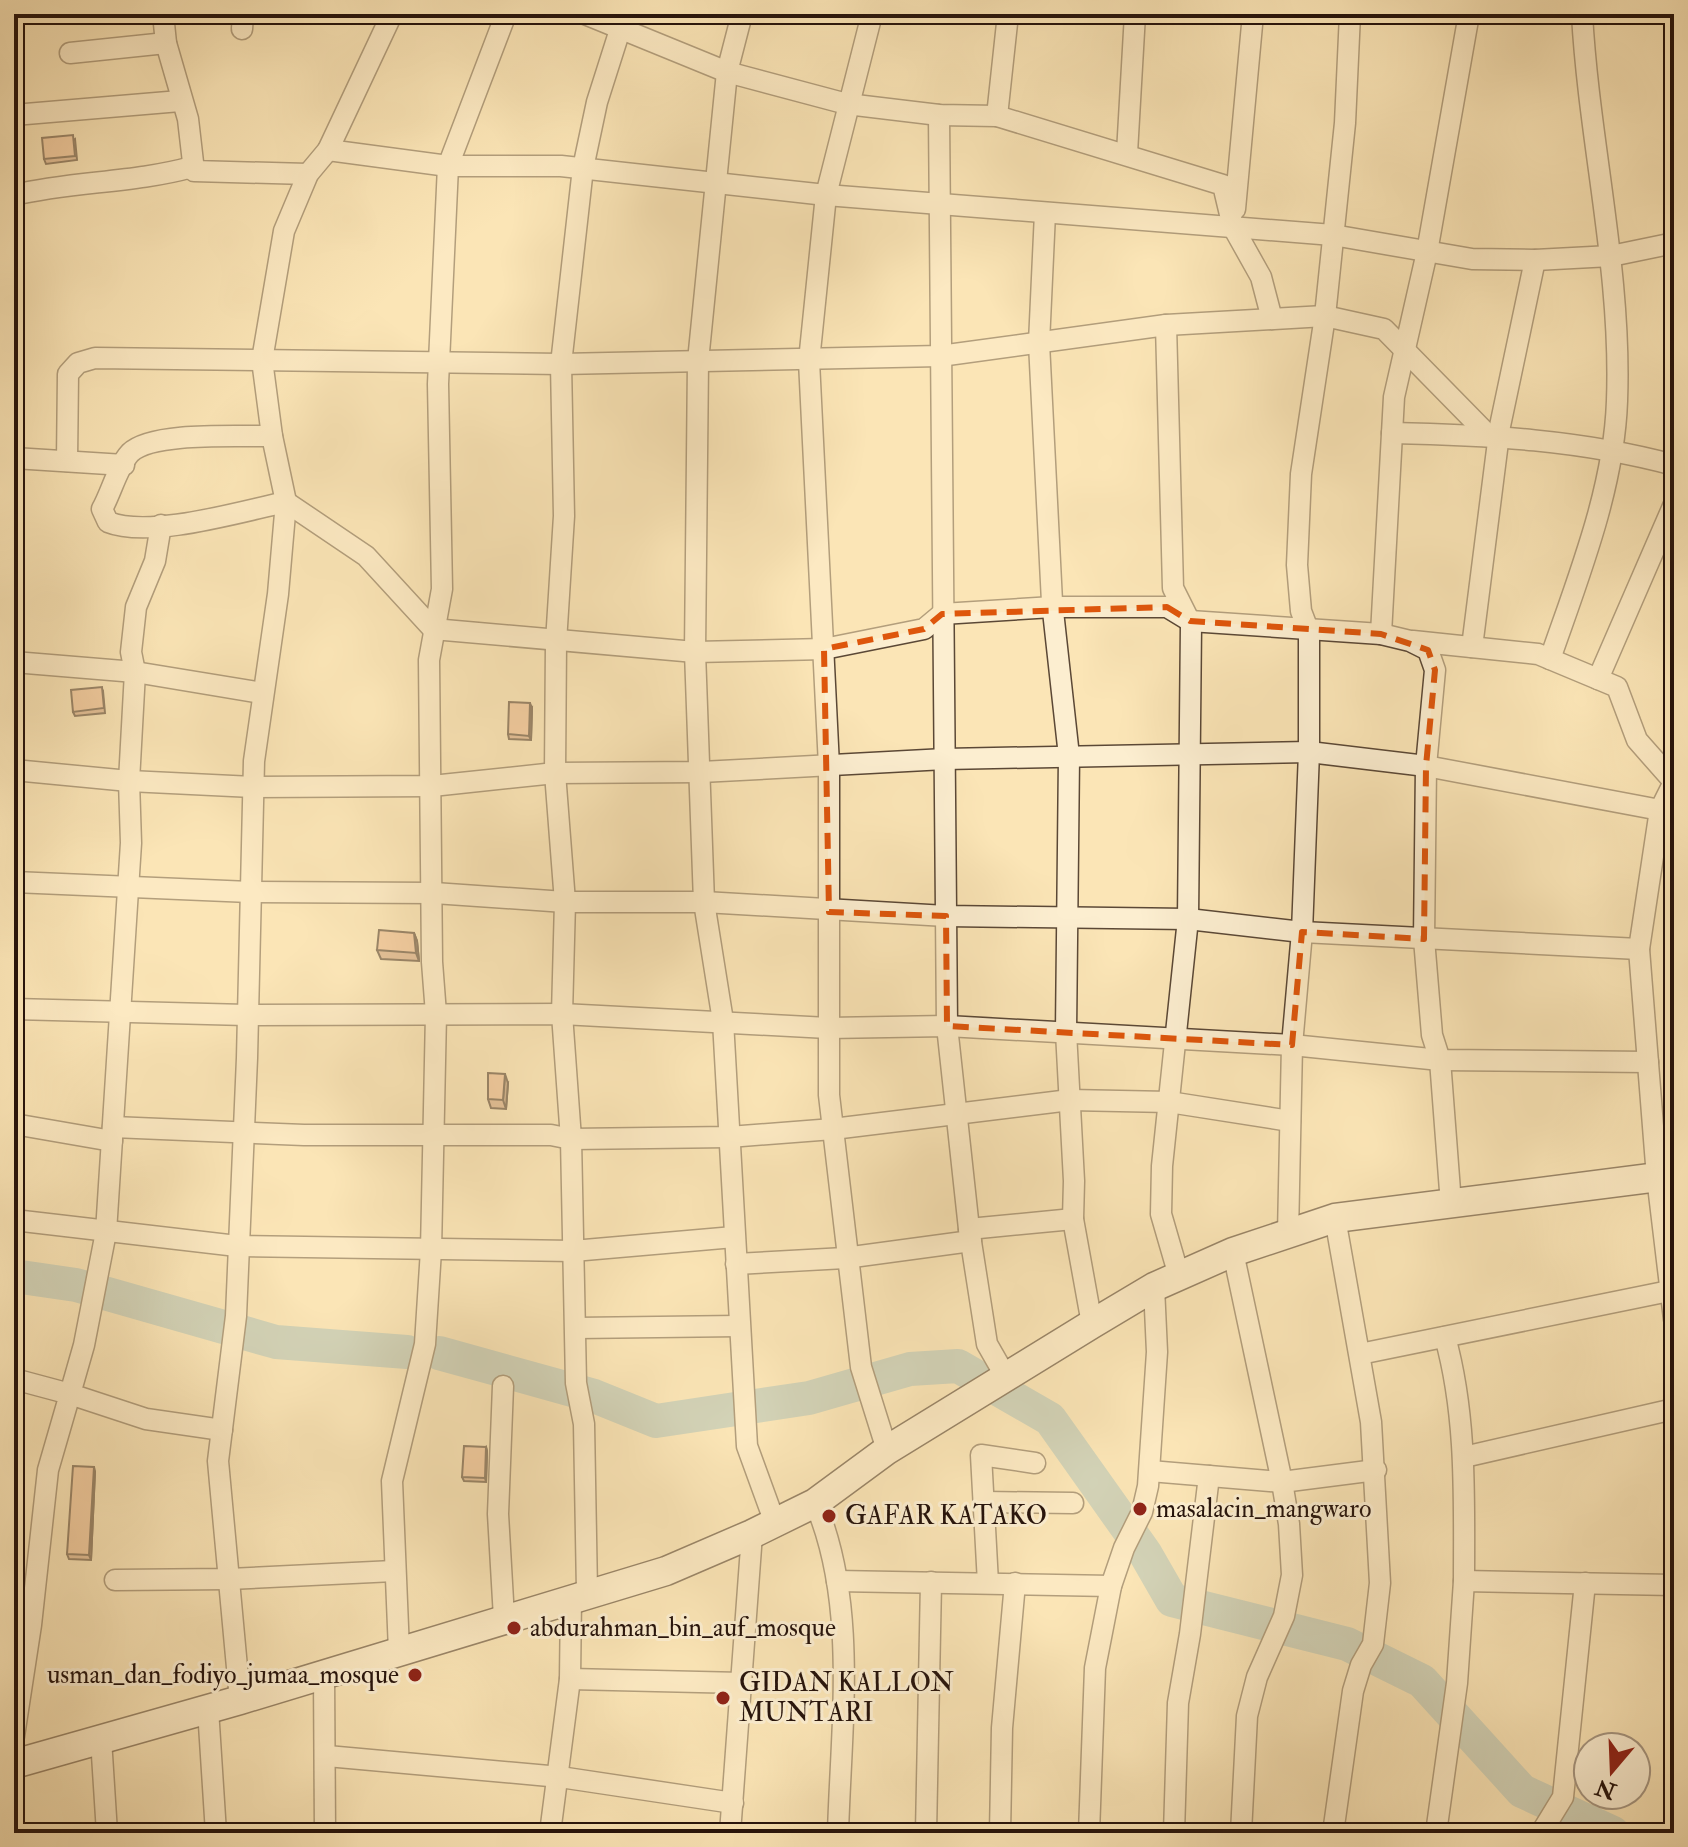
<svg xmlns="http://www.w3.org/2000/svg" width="1688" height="1847" viewBox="0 0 1688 1847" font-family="'IM FELL Double Pica',serif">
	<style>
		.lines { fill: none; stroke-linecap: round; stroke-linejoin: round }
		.river { stroke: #a2bdb8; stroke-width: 34 }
		.street-casing { stroke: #5b4836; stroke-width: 23 }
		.secondary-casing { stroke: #26130b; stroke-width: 31 }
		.street { stroke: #fceed0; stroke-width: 20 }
		.secondary { stroke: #fceed0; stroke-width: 28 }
		.wall { fill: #ca9875; stroke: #26130b; stroke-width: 2 }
		.shaded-wall { fill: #a47c5f; stroke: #26130b; stroke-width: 2 }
		.building { fill: #ebb188; stroke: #26130b; stroke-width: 2 }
		.marked { fill: none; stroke: #de560c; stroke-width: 6; stroke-dasharray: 16 10; stroke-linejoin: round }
		.poi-dot { fill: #8f2418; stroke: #fceed0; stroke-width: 3 }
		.labels { text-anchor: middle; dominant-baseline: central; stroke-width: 6; stroke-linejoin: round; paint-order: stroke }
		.poi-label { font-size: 26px; fill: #26130b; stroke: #fceed0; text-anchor: start }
	</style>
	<rect width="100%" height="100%" fill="#fbe5b6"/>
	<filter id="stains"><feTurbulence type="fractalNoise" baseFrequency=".0025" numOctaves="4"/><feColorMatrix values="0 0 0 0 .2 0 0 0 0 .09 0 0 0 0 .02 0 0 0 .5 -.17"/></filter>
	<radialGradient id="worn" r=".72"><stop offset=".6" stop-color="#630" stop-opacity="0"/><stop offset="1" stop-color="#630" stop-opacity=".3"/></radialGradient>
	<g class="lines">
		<!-- river -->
		<g class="river">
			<polyline points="14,1276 76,1285 276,1342 407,1352"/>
			<polyline points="439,1353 594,1396 656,1421 809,1398 910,1369 958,1366 1050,1419 1145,1553 1172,1600 1347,1644 1422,1681 1522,1791 1613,1833"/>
		</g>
		<defs>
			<g id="street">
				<polyline points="163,14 166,43 188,119 194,171 308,174"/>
				<polyline points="585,14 727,72 847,104 939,115 997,116 1223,185 1233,227 1261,277 1272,319"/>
				<polyline points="625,14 597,102 583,168 561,364 564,516 556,642 555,773 565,902 562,1014 571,1139 729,1137 833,1129 1070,1100 1169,1102 1290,1121"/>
				<polyline points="742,14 727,72 698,361 695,652 704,902 723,1021 747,1446 775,1523"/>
				<polyline points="872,14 826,195 809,361 829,766 829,1095 861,1367 887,1450"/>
				<polyline points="242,29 243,14"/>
				<polyline points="70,53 166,43"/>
				<polyline points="14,115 180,101"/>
				<polyline points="939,115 947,1026 969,1229 987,1344 1007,1379"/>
				<polyline points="997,116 1008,14"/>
				<polyline points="328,150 448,166 561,166 826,195 1333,235 1472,259 1535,260 1611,256 1674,243"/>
				<polyline points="1127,153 1135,14"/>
				<path d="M14,195C73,181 134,183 192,167"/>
				<polyline points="1235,209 1253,14"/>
				<polyline points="1045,213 1039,343 1052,602 1069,756 1066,1032 1074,1181 1073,1219 1092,1324"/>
				<polyline points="1166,325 1173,588 1191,624 1188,919 1162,1166 1161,1214 1179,1276"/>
				<path d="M1392,433C1489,435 1581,440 1674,465"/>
				<path d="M272,436C241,437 152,431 130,453C118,466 111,493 102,509L108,522C150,539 242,511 286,502L366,556L433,629L695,652L824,649L924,629L942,614L1053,607H1167L1190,621L1381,634L1410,641L1428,650L1435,670L1426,766L1424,939L1432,1035L1440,1060L1451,1204"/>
				<polyline points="14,458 124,465"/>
				<polyline points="67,461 68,374 78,363 95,358 561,364 940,356 1166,325 1325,316 1384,329 1488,435"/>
				<polyline points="161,525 155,561 136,607 131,652 135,672 129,781 131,843 106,1232 84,1345 70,1394 146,1419 222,1430"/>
				<polyline points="1381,634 1394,397 1427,252 1469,14"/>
				<polyline points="1413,641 1538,654 1617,687 1637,740 1674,782"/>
				<polyline points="1472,647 1500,426 1535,260"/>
				<path d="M1550,659C1578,578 1614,489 1617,401C1622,271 1589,143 1582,14"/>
				<polyline points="14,662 135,672 262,693"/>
				<polyline points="1598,679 1674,504"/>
				<polyline points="14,770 129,781 253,787 432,786 555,773 701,772 945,759 1309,752 1426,766 1660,810"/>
				<polyline points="1674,782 1660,810 1639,949 1657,1177 1674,1319"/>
				<polyline points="14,882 250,892 434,893 565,902 704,902 946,916 1188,919 1302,932 1639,949"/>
				<polyline points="14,1009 246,1015 562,1014 828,1028 947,1026 1292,1045 1440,1060 1648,1062"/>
				<polyline points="14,1124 112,1141"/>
				<polyline points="113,1127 304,1135 551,1135 571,1139 576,1383 584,1424 587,1592"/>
				<polyline points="14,1220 237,1246 573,1251 734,1237"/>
				<polyline points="969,1229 1073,1219"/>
				<polyline points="1288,1234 1292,1045 1302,932 1309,752 1309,632 1301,611 1297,565 1301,474 1325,316 1345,123 1350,14"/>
				<polyline points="1233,1252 1282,1482 1289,1524 1292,1575 1284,1616 1257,1677 1247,1716 1241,1833"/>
				<polyline points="736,1264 845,1258 971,1241"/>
				<polyline points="576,1328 739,1326"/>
				<path d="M1445,1337C1467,1416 1464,1499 1464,1581"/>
				<polyline points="1360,1354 1674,1290"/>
				<polyline points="14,1379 70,1394 48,1470 31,1625 14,1736"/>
				<polyline points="503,1386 498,1514 504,1618"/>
				<polyline points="1464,1457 1674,1409"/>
				<polyline points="1150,1471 1282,1482 1376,1470"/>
				<polyline points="984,1502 1073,1503"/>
				<path d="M815,1503C858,1603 841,1726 838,1833"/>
				<polyline points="115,1580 229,1579 394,1571"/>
				<polyline points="837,1581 1111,1586"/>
				<polyline points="988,1583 981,1455 1035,1463"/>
				<polyline points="399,1651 392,1481 425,1344 431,1250 436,1014 432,962 429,660 442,589 438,384 448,166 506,14"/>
				<polyline points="324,1674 325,1833"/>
				<polyline points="570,1679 742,1683"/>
				<polyline points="240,1700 218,1461 236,1316 247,1058 254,761 278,594 286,502 272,436 262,360 284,231 308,174 328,150 392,14"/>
				<polyline points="208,1709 216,1833"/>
				<polyline points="101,1739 107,1833"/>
				<polyline points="327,1756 560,1777 733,1803"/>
				<polyline points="550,1833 570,1679 571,1597"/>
				<polyline points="730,1833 752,1534"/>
				<polyline points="926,1833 931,1582"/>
				<polyline points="1000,1833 1002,1728 1015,1583"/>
				<polyline points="1089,1833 1095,1668 1111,1586 1124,1548 1142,1512 1148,1486 1157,1352 1154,1287"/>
				<polyline points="1174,1833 1178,1703 1190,1634 1209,1476"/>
				<polyline points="1333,1833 1353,1691 1361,1665 1373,1644 1380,1583 1371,1422 1335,1218"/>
				<polyline points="1436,1833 1457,1683 1464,1581 1674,1585"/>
				<polyline points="1541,1833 1563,1797 1585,1583"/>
			</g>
			<polyline id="secondary" points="14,1764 240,1700 666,1571 752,1534 815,1503 887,1450 1092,1324 1154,1287 1233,1252 1335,1218 1674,1175"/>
		</defs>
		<!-- street casing -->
		<use href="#street" class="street-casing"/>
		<!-- secondary casing -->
		<use href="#secondary" class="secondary-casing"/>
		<!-- street -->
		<use href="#street" class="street"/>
		<!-- secondary -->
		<use href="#secondary" class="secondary"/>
	</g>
	<!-- wall -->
	<g class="wall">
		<polygon points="75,139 77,160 46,164 44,159"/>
		<polygon points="103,691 105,713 75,716 73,712"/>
		<polygon points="532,708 531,740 509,739 508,734"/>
		<polygon points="414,933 417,941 419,961 381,959 377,950"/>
		<polygon points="508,1083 506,1109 491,1108 488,1099"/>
		<polygon points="486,1447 487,1451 486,1482 464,1481 462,1477"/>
		<polygon points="95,1471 91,1560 69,1559 67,1554"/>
	</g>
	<!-- shaded-wall -->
	<g class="shaded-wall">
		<polygon points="530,703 532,708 531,740 529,736"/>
		<polygon points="414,933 417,941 419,961 416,953"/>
		<polygon points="505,1074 508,1083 506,1109 503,1100"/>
		<polygon points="486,1447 487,1451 486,1482 485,1478"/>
		<polygon points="94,1467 95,1471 91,1560 89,1555"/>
	</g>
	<!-- building -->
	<g class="building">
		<polygon points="73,135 75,156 44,159 42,138"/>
		<polygon points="102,687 104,708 73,712 71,690"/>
		<polygon points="509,702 530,703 529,736 508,734"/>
		<polygon points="379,930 414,933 416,953 377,950"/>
		<polygon points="488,1073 505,1074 503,1100 488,1099"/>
		<polygon points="464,1446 486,1447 485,1478 462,1477"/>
		<polygon points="73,1466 94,1467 89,1555 67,1554"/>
	</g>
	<!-- marked area -->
	<path d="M0 0H1688V1847H0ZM1167,607L1190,621L1381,634L1428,650L1435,670L1426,766L1424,939L1302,932L1292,1045L947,1026L946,916L829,912L824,649L924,629L942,614Z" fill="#fbe5b6" fill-opacity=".55" fill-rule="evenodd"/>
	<path class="marked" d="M1167,607L1190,621L1381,634L1428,650L1435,670L1426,766L1424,939L1302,932L1292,1045L947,1026L946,916L829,912L824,649L924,629L942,614Z"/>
	<!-- markers -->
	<g class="poi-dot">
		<circle cx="1140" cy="1509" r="8"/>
		<circle cx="829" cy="1516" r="8"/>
		<circle cx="514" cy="1628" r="8"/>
		<circle cx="415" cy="1675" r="8"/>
		<circle cx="723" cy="1698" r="8"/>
	</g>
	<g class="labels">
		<!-- poi labels -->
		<g class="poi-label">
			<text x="1156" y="1509">masalacin_mangwaro</text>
			<text x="845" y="1516">GAFAR KATAKO</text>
			<text x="530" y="1628">abdurahman_bin_auf_mosque</text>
			<text x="399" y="1675" text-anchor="end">usman_dan_fodiyo_jumaa_mosque</text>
			<text x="739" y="1683">GIDAN KALLON<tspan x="739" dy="30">MUNTARI</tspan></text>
		</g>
	</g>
	<!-- margin -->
	<rect width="1688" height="1847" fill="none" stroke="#fbe5b6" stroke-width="48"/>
	<rect x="16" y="16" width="1656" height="1815" fill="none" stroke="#26130b" stroke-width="4"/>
	<rect x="24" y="24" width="1640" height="1799" fill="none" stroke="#26130b" stroke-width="2"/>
	<!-- north arrow -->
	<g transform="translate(1612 1771) rotate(199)"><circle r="38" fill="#fceed0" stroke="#a69681" stroke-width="2"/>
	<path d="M0-6L14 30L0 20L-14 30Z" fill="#8f2418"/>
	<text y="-12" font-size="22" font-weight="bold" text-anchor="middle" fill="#26130b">N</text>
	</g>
	<rect width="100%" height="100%" filter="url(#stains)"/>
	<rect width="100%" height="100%" fill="url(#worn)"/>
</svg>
